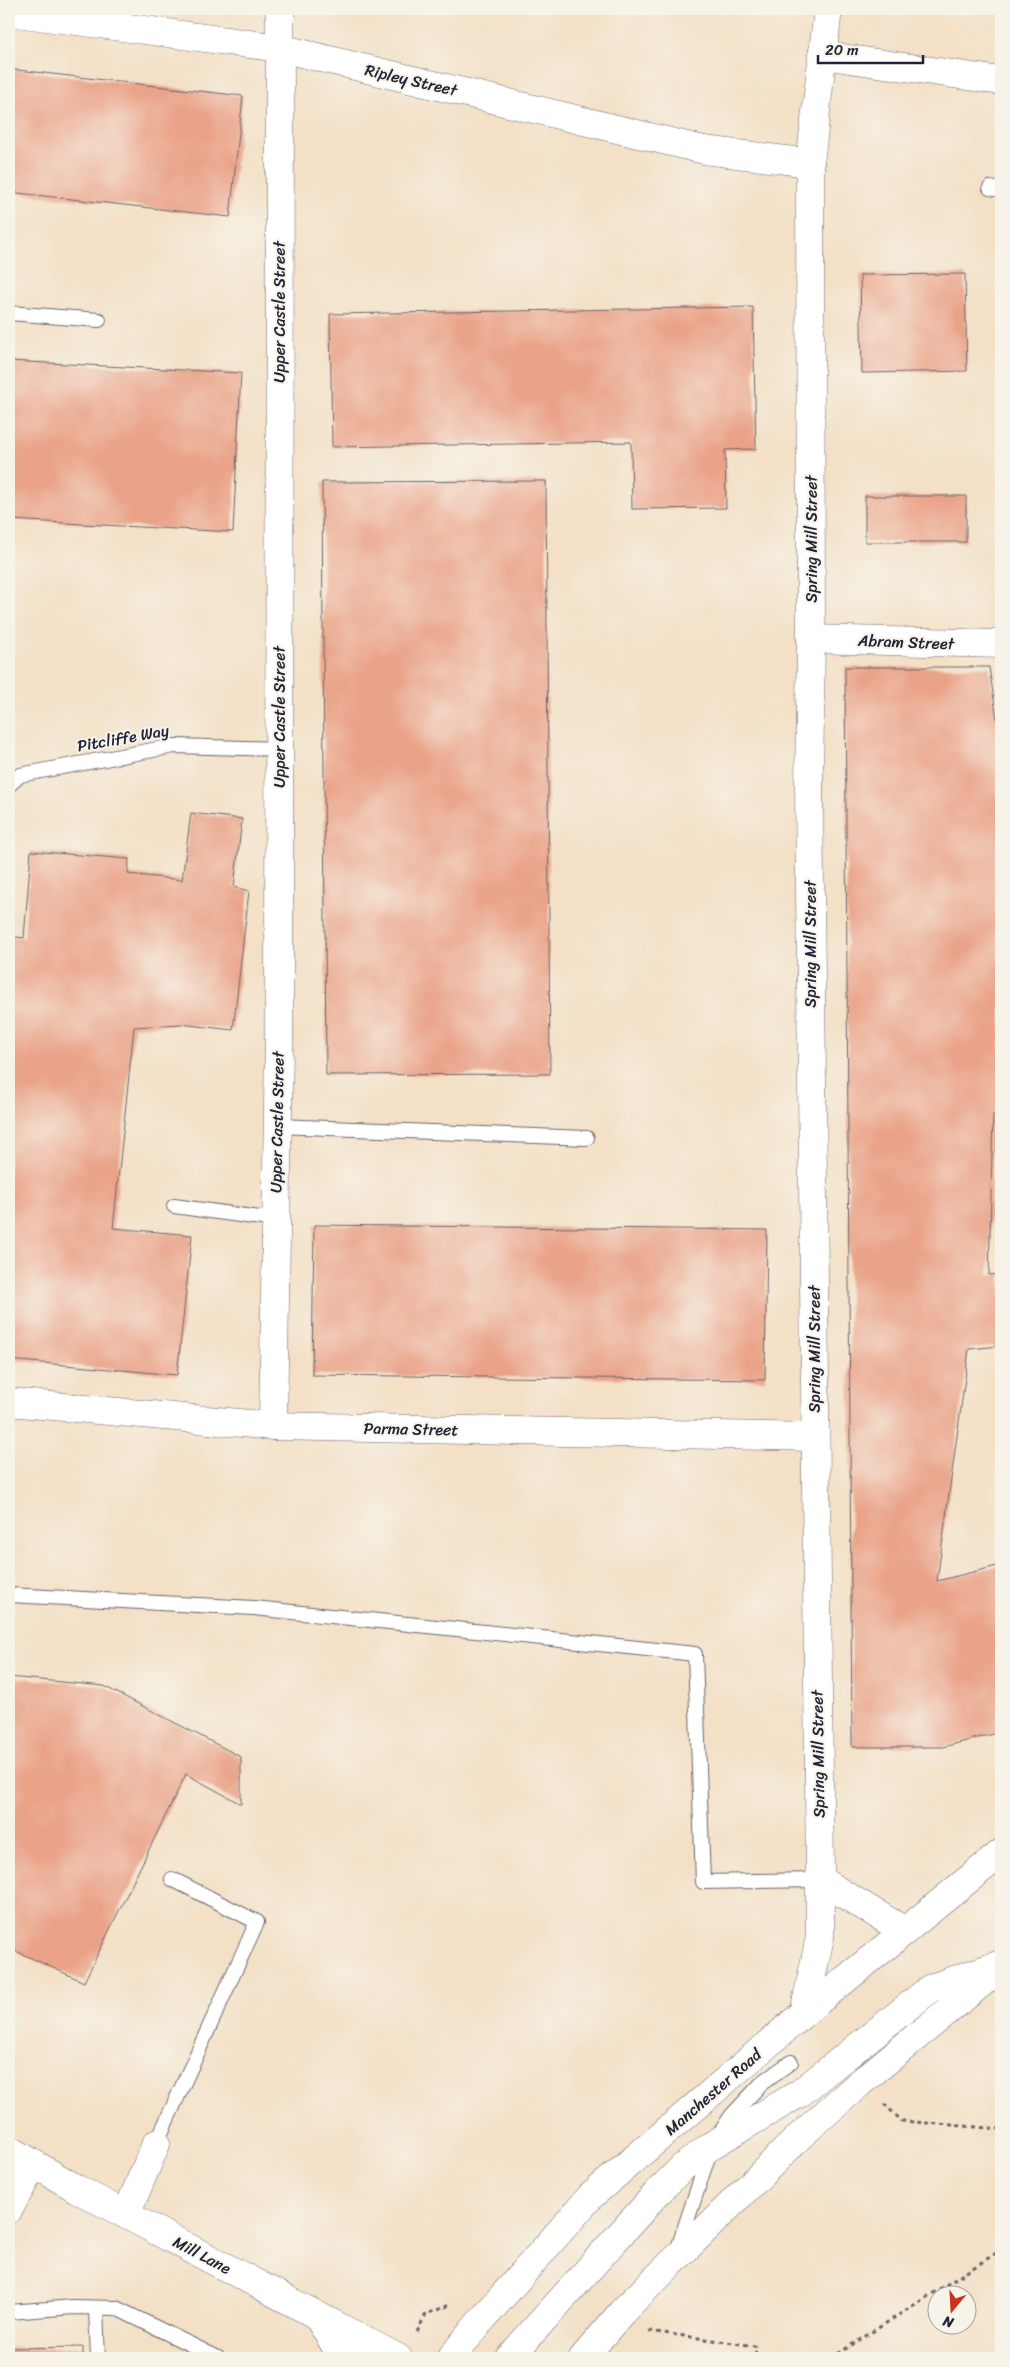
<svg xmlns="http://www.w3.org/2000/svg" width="1010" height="2367" viewBox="0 0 1010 2367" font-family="Sriracha,sans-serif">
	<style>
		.building { fill: #eaa388 }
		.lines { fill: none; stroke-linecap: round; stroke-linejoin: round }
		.lane-casing { stroke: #6b646c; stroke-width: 16 }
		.street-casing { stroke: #6b646c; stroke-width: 29 }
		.primary-casing { stroke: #6b646c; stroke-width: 29 }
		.path { stroke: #6b646c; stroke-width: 3; stroke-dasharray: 4 4; stroke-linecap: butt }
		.lane { stroke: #fff; stroke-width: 14 }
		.street { stroke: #fff; stroke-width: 28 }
		.primary { stroke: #fff; stroke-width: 28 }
		.labels { text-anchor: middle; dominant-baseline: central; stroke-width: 4; stroke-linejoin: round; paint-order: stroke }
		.street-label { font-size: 16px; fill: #22223b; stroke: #f7f3e8 }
	</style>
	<rect width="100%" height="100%" fill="#f7f3e8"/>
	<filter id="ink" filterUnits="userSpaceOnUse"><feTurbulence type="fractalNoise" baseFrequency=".02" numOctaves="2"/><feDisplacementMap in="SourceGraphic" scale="10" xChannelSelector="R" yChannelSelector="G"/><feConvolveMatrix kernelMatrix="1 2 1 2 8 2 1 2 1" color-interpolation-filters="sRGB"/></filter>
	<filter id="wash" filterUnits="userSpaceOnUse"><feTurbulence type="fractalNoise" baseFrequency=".0096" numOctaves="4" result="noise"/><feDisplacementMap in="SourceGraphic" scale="20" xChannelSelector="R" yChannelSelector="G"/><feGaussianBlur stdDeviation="1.12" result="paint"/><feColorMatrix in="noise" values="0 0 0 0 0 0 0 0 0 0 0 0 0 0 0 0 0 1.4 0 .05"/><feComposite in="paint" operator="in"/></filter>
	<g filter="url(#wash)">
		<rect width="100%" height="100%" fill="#f3e0c6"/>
		<g id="blocks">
			<!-- building -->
			<g class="building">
				<polygon points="9,69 243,96 230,217 9,192"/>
				<polygon points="965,274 967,371 862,373 860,275"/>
				<polygon points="753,307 756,449 725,450 726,508 632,509 631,442 332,447 330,314"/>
				<polygon points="9,361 241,373 233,532 9,520"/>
				<polygon points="546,481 550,1074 326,1075 322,482"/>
				<rect x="865" y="496" width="101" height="46"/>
				<polygon points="845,667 989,667 1001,746 1001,1115 993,1115 989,1275 1001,1274 1001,1346 969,1349 937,1581 1001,1565 1001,1732 943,1747 852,1747"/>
				<polygon points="191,813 242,819 234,887 249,891 233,1030 180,1024 134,1027 113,1228 192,1235 177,1375 9,1360 9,936 24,938 31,851 129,859 128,874 182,880"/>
				<polygon points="314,1225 767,1230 765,1380 312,1375"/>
				<polygon points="9,1677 104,1686 241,1757 241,1804 186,1774 84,1982 9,1948"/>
				<polygon points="83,2347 83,2358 9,2358 9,2348"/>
			</g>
		</g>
	</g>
	<g filter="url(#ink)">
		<use href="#blocks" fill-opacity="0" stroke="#6b646c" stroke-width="1"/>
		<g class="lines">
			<defs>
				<g id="lane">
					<polyline points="990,188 1001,190"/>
					<polyline points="9,313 99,320"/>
					<polyline points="9,785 20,775 174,746 279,749"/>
					<polyline points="277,1126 587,1138"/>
					<polyline points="174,1206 275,1220"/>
					<polyline points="9,1595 254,1608 695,1654 703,1882 820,1880"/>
					<polyline points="156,2144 257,1922 172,1879"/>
					<polyline points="677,2251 712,2145 732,2115 763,2082 791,2062"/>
					<polyline points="96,2308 98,2358"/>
					<polyline points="9,2312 74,2307 116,2308 218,2358"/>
				</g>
				<g id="street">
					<polyline points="9,12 280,48 704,150 810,163"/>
					<polyline points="822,55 1001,81"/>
					<polyline points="811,639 1001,644"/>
					<polyline points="9,1402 273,1426 814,1437"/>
					<polyline points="273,1426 279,1044 280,9"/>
					<polyline points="820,1880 809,786 811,639 810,163 828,9"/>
					<polyline points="804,2013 820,1937 820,1880 905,1931"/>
					<polyline points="9,2149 77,2189 398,2358"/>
					<polyline points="9,2209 34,2164"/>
					<polyline points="126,2215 156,2144"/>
				</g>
				<g id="primary">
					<polyline points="317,2316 343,2358"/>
					<polyline points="451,2358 479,2323 591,2196 804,2013 1001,1853"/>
					<polyline points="509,2358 658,2192 683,2167 712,2145 800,2093 931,1988 1001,1964"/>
					<polyline points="583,2358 622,2312 800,2136 861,2082 994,1973"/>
				</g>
			</defs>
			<!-- lane casing -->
			<use href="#lane" class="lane-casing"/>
			<!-- street casing -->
			<use href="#street" class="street-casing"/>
			<!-- primary casing -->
			<use href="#primary" class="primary-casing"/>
			<!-- path -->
			<g class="path">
				<polyline points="884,2104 902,2121 1001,2129"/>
				<polyline points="649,2331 755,2346 756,2358"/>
				<polyline points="417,2332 426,2314 450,2305"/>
				<polyline points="831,2358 1001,2250"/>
			</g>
			<!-- lane -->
			<use href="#lane" class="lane"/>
			<!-- street -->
			<use href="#street" class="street"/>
			<!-- primary -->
			<use href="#primary" class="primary"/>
		</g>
	</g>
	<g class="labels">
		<!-- street labels -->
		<g class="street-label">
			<text transform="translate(411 80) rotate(13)">Ripley Street</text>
			<text transform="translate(279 312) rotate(-90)">Upper Castle Street</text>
			<text transform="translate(811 539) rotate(-90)">Spring Mill Street</text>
			<text transform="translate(906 642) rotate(2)">Abram Street</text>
			<text transform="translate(279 717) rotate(-90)">Upper Castle Street</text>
			<text transform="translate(123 738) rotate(-10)">Pitcliffe Way</text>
			<text transform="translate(810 944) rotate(-90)">Spring Mill Street</text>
			<text transform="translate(277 1122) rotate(-89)">Upper Castle Street</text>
			<text transform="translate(814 1349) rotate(-90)">Spring Mill Street</text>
			<text transform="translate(411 1429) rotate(1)">Parma Street</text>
			<text transform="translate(818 1754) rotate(-91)">Spring Mill Street</text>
			<text transform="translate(713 2092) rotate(-41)">Manchester Road</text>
			<text transform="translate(202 2255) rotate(28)">Mill Lane</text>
		</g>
	</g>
	<!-- margin -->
	<rect width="1010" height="2367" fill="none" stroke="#f7f3e8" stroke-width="30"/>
	<!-- north arrow -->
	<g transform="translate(952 2310) rotate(198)"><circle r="24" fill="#f7f3e8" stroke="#a29fa3"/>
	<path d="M0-4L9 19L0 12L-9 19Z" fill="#c8321e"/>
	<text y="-8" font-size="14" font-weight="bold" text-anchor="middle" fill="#22223b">N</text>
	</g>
	<!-- scale -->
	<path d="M818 55v8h105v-8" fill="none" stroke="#22223b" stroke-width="2.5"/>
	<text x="825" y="55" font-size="15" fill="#22223b" stroke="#f7f3e8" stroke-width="4" paint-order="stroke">20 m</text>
</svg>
